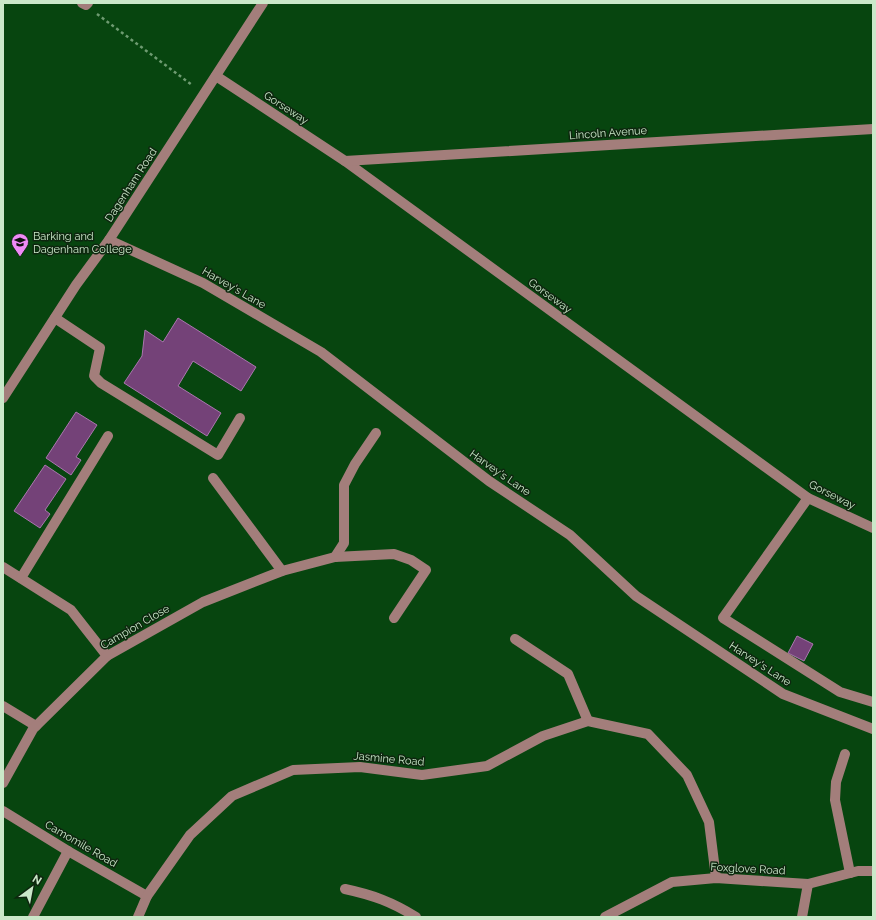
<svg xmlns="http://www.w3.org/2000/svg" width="876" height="920" viewBox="0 0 876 920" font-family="Raleway,sans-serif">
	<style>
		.building { fill: #744278; stroke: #ab76af }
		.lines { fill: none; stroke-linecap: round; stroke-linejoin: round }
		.path { stroke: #6e9b71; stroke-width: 2.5; stroke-dasharray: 3 3; stroke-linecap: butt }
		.minor { stroke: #a37e7b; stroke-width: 10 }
		.labels { text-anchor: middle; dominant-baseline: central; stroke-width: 3; stroke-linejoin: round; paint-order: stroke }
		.street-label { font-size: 11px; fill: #cae8c9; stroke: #0e260f }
		.poi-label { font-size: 11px; fill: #cae8c9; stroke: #0e260f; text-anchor: start }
	</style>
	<rect width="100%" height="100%" fill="#07450f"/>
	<!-- building -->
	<g class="building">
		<polygon points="178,318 256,367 241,391 193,361 178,386 221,413 207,436 124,383 142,356 145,330 163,342"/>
		<polygon points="76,412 97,425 76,457 81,460 71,475 46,458"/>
		<polygon points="45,465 66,479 45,510 50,514 40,528 14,511"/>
		<polygon points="797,636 813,644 804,661 788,653"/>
	</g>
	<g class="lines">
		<!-- path -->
		<polyline class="path" points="97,14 192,85"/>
		<!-- minor -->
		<g class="minor">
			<polyline points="82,3 86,5 88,3"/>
			<polyline points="216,76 345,161 808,498 873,528"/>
			<polyline points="345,161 873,129"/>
			<polyline points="109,240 203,283 321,352 489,481 570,535 636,596 783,694 873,729"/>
			<polyline points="55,318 100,348 94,376 101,383 218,455 240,418"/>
			<polyline points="3,398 76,285 109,240 263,3"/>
			<polyline points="213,478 282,571"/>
			<polyline points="808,498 723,618 840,692 873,702"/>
			<polyline points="335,557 344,543 344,485 355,464 376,433"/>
			<polyline points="3,567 71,610 107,656"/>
			<polyline points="21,578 108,436"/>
			<polyline points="515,639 568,674 588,721"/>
			<polyline points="3,706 36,726"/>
			<polyline points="845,754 836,782 835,800 850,873"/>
			<polyline points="3,783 33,729 107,656 203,602 282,571 335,557 394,554 411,560 426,570 394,618"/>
			<polyline points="3,811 68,851 147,896"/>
			<path d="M345,889C373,895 392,902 416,917"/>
			<polyline points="33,917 68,851"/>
			<polyline points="138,917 147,896 190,835 232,796 293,770 360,767 422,775 487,766 543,736 588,721 648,734 687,775 709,822 716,878"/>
			<polyline points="605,917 672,882 716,878 808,884 858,871 873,871"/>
			<polyline points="802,917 808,884"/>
		</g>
	</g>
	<!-- icons -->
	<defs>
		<symbol id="university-pin" viewBox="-11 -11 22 30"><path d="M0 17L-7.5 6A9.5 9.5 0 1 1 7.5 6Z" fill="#ef8bf7" stroke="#0e260f"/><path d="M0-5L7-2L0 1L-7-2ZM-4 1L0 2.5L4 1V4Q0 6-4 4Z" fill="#111"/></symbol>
	</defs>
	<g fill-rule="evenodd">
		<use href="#university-pin" x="10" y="232" width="20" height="27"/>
	</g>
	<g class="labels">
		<!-- street labels -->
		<g class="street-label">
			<text transform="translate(286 108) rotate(33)">Gorseway</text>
			<text transform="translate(608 133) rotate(-4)">Lincoln Avenue</text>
			<text transform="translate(131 185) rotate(-57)">Dagenham Road</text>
			<text transform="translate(234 288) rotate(30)">Harvey's Lane</text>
			<text transform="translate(550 296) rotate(36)">Gorseway</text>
			<text transform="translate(500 473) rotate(35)">Harvey's Lane</text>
			<text transform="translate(832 495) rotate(27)">Gorseway</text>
			<text transform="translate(135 627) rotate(-30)">Campion Close</text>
			<text transform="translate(760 664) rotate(33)">Harvey's Lane</text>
			<text transform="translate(389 759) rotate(5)">Jasmine Road</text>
			<text transform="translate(81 844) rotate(30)">Camomile Road</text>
			<text transform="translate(748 869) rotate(3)">Foxglove Road</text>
		</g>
		<!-- poi labels -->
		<g class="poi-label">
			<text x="33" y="236">Barking and<tspan x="33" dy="13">Dagenham College</tspan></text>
		</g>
	</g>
	<!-- border -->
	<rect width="876" height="920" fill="none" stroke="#cae8c9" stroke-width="8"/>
	<!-- north arrow -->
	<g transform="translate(32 888) rotate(32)" stroke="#0e260f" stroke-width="3" paint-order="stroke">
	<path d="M0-3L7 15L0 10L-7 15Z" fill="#cae8c9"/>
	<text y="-6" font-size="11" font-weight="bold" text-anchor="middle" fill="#cae8c9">N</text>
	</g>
</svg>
